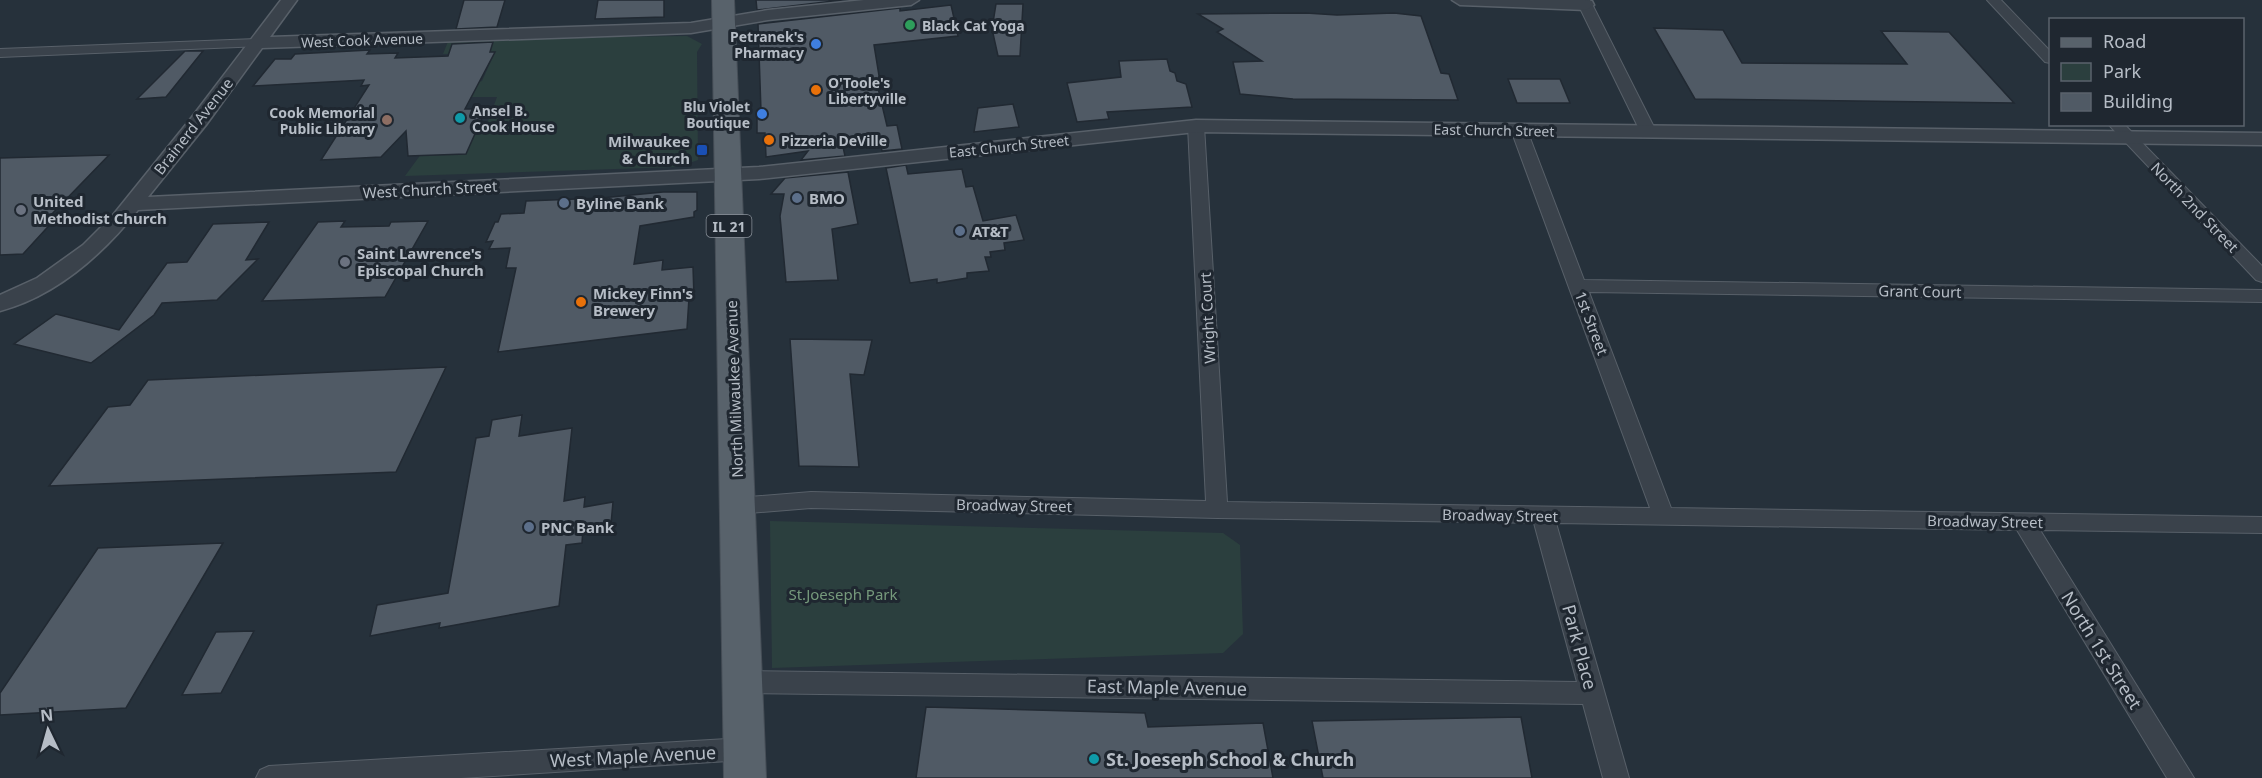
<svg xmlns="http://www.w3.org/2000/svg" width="2262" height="778" viewBox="0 0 2262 778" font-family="'Noto Sans',sans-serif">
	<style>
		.green { fill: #2b3f3e }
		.building { fill: #505a65; stroke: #212932; stroke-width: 1.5 }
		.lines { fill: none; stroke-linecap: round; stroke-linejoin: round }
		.minor-casing { stroke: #586069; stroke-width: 2 }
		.tertiary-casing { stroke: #586069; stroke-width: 3 }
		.primary-casing { stroke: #464e57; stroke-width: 2 }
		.minor { fill: #3a424b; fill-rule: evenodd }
		.tertiary { fill: #3a424b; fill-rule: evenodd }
		.primary { fill: #58626b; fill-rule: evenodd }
		.leisure-dot { fill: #2e9e5b; stroke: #1f2730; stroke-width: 2 }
		.shop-dot { fill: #3f7fe0; stroke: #1f2730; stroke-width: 2 }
		.food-dot { fill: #e8710a; stroke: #1f2730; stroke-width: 2 }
		.culture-dot { fill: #0f9aa8; stroke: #1f2730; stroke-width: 2 }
		.education-dot { fill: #8d6e63; stroke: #1f2730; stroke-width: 2 }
		.transit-dot { fill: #1a4fb4; stroke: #1f2730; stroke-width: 2 }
		.service-dot { fill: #5c6f8a; stroke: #1f2730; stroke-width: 2 }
		.worship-dot { fill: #6b7280; stroke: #1f2730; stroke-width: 2 }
		.labels { text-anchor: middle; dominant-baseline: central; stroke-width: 6; stroke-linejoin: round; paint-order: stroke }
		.far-poi-label { font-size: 14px; font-weight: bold; fill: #b6bdc6; stroke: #1f2730; text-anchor: start }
		.far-street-label { font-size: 14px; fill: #b6bdc6; stroke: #1f2730 }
		.shield { fill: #1f2730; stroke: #899099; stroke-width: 1.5 }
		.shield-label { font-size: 14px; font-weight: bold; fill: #b6bdc6 }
		.street-label { font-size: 15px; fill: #b6bdc6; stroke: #1f2730 }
		.poi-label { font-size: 15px; font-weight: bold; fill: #b6bdc6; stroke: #1f2730; text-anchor: start }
		.park-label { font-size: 15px; fill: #769a7c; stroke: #1f2730 }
		.near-street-label { font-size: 18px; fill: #b6bdc6; stroke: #1f2730 }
		.near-poi-label { font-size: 18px; font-weight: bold; fill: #b6bdc6; stroke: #1f2730; text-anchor: start }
	</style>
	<rect width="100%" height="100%" fill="#26313b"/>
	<!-- green -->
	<g class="green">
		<polygon points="687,36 702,44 697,52 698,160 678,167 405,176 427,146 488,121 497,97 460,97 469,84 482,81 495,52 443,54 449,39"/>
		<polygon points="770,521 1223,533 1240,545 1243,634 1223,653 772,668"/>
	</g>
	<!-- building -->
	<g class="building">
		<polygon points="464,0 505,0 497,27 456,29"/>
		<polygon points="598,0 664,0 664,17 595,19"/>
		<polygon points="756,0 842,0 757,10"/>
		<polygon points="996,4 1023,4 1020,56 998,56 992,29"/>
		<polygon points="951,5 958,36 874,45 881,88 878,88 887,126 897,125 902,149 882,151 880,142 843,147 845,156 801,160 808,151 766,157 765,133 757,133 757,113 761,111 758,24 900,8 900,11"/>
		<polygon points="1306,13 1337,15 1394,13 1421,16 1441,73 1449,74 1458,100 1293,99 1240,94 1233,62 1262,61 1217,32 1223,29 1198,14"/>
		<polygon points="1654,28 1723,30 1742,63 1907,64 1881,31 1949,32 2014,103 1695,99"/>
		<polygon points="493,42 490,52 495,52 465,109 486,109 466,154 408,156 406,131 381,157 321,160 369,85 361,86 364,80 253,86 275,59 291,59 295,54 370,50 367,54 398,53 395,58 448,56 452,44"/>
		<polygon points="185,51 203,51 166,97 137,99"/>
		<polygon points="1167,59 1170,71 1175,73 1177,81 1186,84 1192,107 1107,112 1109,119 1077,122 1067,83 1121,77 1119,61"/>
		<polygon points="1508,79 1560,79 1570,103 1517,103"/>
		<polygon points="1013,104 1019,127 974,132 978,108"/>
		<polygon points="109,155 49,217 56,218 23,254 0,255 0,158"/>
		<polygon points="906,165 908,174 962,169 966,187 973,186 983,221 1016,215 1024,240 1004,243 1005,250 990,252 991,257 985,257 989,271 967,273 967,278 937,283 937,279 910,283 886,168"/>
		<polygon points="848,172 858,224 832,229 838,280 786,282 780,216 784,194 771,194 785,178"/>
		<polygon points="663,192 697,192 697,210 694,212 694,217 640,226 634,264 663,260 662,270 693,267 694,297 689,298 687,329 498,352 516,268 506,268 510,248 489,249 493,241 486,242 495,222 498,222 501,214 524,213 526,201 601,198"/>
		<polygon points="345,221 341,227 389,226 391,222 428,221 385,297 262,301 318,222"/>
		<polygon points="269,222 246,260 258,259 217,300 162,303 154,315 91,363 14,344 56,314 119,330 167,263 187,262 213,224"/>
		<polygon points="790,339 872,340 864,375 850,374 859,467 799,466"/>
		<polygon points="446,367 396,472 49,486 108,407 130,405 148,380"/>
		<polygon points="522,415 519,436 572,428 564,501 585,497 584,507 613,502 611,524 583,529 582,543 566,545 559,606 439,628 440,623 370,636 377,605 448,593 476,438 489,436 492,420"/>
		<polygon points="223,543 126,708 0,715 0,693 98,548"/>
		<polygon points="254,631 221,693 182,695 216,632"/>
		<polygon points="926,707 1145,713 1148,727 1263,723 1273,778 916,778"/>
		<polygon points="1521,717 1532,778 1323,778 1312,721"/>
	</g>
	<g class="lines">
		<defs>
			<g id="minor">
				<polygon points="1576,0 1590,0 1656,131 1653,134 1648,136 1640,131"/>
				<polygon points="1987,0 2001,0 2050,51 2050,63 2045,62"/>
				<polygon points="256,39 263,43 261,46 0,57 0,49"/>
				<polygon points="1196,121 1204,126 1227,502 1650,508 1511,130 1519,125 1527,130 1584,280 2262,290 2262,302 1589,292 1671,508 2262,517 2262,533 2040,530 2194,778 2167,778 2017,530 1556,523 1629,778 1603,778 1583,704 742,693 733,689 730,682 733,675 742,671 1577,682 1534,523 1217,518 811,508 737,514 729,512 726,506 729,500 737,498 811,492 1206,501 1188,126"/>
				<polygon points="2108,124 2124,124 2262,266 2262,282 2256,280"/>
				<polygon points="744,738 753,741 757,749 753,757 744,760 461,778 256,778 260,770 269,766"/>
			</g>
			<g id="tertiary">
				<path d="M281,0H297L270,37L691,23L768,10L864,0H919L911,5L768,20L691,33L262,48L206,125L148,197L759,167L1196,120L2262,133V145L1196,132L759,179L138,210C103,254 56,296 0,311V295L37,278L83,245L113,215L192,117Z"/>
				<polygon points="1452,0 1585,0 1592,1 1594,5 1586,10 1460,5"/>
			</g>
			<polygon id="primary" points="712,0 734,0 766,778 724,778"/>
		</defs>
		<!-- minor casing -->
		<use href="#minor" class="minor-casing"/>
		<!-- tertiary casing -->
		<use href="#tertiary" class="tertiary-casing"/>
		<!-- primary casing -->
		<use href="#primary" class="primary-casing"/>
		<!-- minor -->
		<use href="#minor" class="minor"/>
		<!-- tertiary -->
		<use href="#tertiary" class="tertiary"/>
		<!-- primary -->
		<use href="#primary" class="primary"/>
	</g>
	<!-- markers -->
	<circle class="leisure-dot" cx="910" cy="25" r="6"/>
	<g class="shop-dot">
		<circle cx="816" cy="44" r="6"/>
		<circle cx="762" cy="114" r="6"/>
	</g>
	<g class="food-dot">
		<circle cx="816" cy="90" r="6"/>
		<circle cx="769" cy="140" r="6"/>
		<circle cx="581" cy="302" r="6"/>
	</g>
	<g class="culture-dot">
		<circle cx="460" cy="118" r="6"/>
		<circle cx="1094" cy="759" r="6"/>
	</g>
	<circle class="education-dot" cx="387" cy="120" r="6"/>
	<rect class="transit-dot" x="696" y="144" width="12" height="12" rx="3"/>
	<g class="service-dot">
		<circle cx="797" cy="198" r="6"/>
		<circle cx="564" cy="203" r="6"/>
		<circle cx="960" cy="231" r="6"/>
		<circle cx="529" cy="527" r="6"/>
	</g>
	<g class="worship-dot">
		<circle cx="21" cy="210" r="6"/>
		<circle cx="345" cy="262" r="6"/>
	</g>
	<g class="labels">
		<!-- far-poi labels -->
		<g class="far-poi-label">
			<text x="922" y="25">Black Cat Yoga</text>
			<text x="804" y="36" text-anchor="end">Petranek's<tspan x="804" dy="16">Pharmacy</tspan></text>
			<text x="828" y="82">O'Toole's<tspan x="828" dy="16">Libertyville</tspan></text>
			<text x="750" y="106" text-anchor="end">Blu Violet<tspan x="750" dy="16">Boutique</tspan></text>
			<text x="472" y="110">Ansel B.<tspan x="472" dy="16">Cook House</tspan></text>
			<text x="375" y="112" text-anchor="end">Cook Memorial<tspan x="375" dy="16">Public Library</tspan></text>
			<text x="781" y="140">Pizzeria DeVille</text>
		</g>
		<!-- far-street labels -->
		<g class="far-street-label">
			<text transform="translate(362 40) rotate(-2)">West Cook Avenue</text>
			<text transform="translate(1494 130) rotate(1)">East Church Street</text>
			<text transform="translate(1009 146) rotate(-6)">East Church Street</text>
		</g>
		<!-- shield labels -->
		<rect class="shield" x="706.5" y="215" width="45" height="22" rx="4.5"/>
		<g class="shield-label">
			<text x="729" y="226">IL 21</text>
		</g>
		<!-- street labels -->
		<g class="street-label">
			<text transform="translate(193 126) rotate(-52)">Brainerd Avenue</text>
			<text transform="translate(430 189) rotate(-3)">West Church Street</text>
			<text transform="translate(2195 207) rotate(46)">North 2nd Street</text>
			<text transform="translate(1920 291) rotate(1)">Grant Court</text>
			<text transform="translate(1207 318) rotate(-93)">Wright Court</text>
			<text transform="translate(1592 323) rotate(69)">1st Street</text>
			<text transform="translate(734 389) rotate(-92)">North Milwaukee Avenue</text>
			<text transform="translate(1014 505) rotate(1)">Broadway Street</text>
			<text transform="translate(1500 515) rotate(1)">Broadway Street</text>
			<text transform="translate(1985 521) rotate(1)">Broadway Street</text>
		</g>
		<!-- poi labels -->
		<g class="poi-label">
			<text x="690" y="141" text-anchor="end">Milwaukee<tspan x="690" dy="17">&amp; Church</tspan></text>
			<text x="809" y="198">BMO</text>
			<text x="33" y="201">United<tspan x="33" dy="17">Methodist Church</tspan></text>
			<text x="576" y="203">Byline Bank</text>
			<text x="972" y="231">AT&amp;T</text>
			<text x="357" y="253">Saint Lawrence's<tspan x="357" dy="17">Episcopal Church</tspan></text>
			<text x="593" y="293">Mickey Finn's<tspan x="593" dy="17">Brewery</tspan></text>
			<text x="541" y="527">PNC Bank</text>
		</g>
		<!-- park labels -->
		<g class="park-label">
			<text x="843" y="594">St.Joeseph Park</text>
		</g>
		<!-- near-street labels -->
		<g class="near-street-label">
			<text transform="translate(1580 647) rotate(75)">Park Place</text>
			<text transform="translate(2102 650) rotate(58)">North 1st Street</text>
			<text transform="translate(1167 687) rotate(1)">East Maple Avenue</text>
			<text transform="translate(633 756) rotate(-3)">West Maple Avenue</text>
		</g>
		<!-- near-poi labels -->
		<g class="near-poi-label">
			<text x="1106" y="759">St. Joeseph School &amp; Church</text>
		</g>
	</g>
	<!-- legend -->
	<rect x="2049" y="18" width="195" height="108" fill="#1f2730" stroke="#5b636c" stroke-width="1.5"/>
	<rect x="2061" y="38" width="30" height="9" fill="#58626b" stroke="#5b636c" stroke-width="1.5"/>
	<text x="2103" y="48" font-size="18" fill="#b6bdc6">Road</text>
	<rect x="2061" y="63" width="30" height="18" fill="#2b3f3e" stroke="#5b636c" stroke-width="1.5"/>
	<text x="2103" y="78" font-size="18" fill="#b6bdc6">Park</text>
	<rect x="2061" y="93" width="30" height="18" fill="#505a65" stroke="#5b636c" stroke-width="1.5"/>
	<text x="2103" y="108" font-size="18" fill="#b6bdc6">Building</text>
	<!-- north arrow -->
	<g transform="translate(48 730) rotate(355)" stroke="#1f2730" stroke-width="4.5" paint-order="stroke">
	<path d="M0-4.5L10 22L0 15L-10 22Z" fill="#b6bdc6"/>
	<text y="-9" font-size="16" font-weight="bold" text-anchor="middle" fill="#b6bdc6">N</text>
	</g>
</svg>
